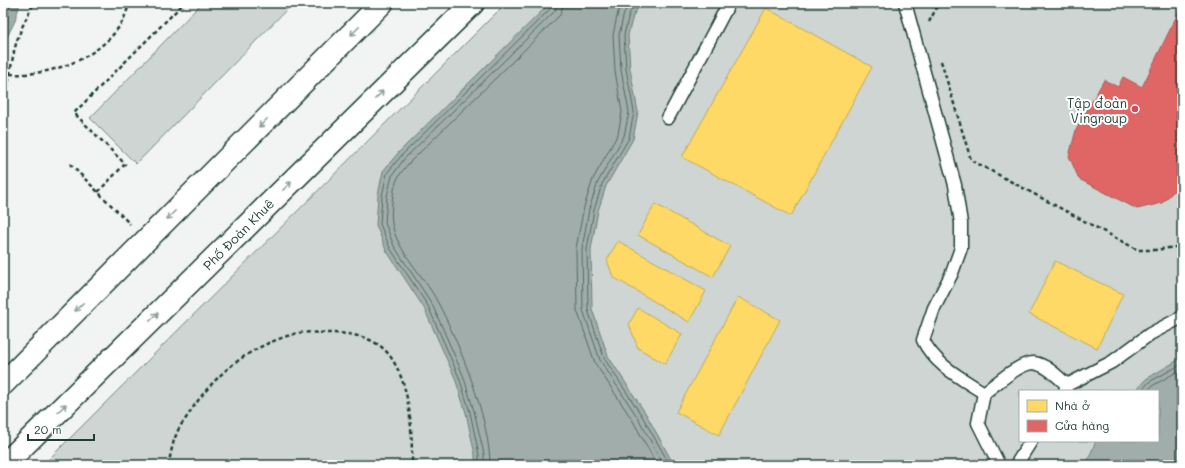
<svg xmlns="http://www.w3.org/2000/svg" width="1185" height="468" viewBox="0 0 1185 468" font-family="Mali,sans-serif">
	<style>
		.green { fill: #ced5d3; stroke: #768984; fill-rule: evenodd }
		.water { fill: #a1adaa; stroke: #6d807b }
		.homes { fill: #ffd966; stroke: #bcaa57 }
		.shops { fill: #e06666; stroke: #a65a57 }
		.lines { fill: none; stroke-linecap: round; stroke-linejoin: round }
		.shore { stroke: #536a63; stroke-width: 1 }
		.lane-casing { stroke: #1f3d34; stroke-width: 15 }
		.primary-casing { stroke: #1f3d34; stroke-width: 25 }
		.path { stroke: #1f3d34; stroke-width: 2.5; stroke-dasharray: 4 3; stroke-linecap: butt }
		.lane { stroke: #fff; stroke-width: 12 }
		.primary { stroke: #fff; stroke-width: 22 }
		.oneway { stroke: #8f9e9a }
		.poi-dot { fill: #d1495b; stroke: #fff; stroke-width: 1.5 }
		.labels { text-anchor: middle; dominant-baseline: central; stroke-width: 4; stroke-linejoin: round; paint-order: stroke }
		.poi-label { font-size: 13px; fill: #1f3d34; stroke: #fff; text-anchor: end }
		.street-label { font-size: 13px; fill: #1f3d34; stroke: #fff }
	</style>
	<rect width="100%" height="100%" fill="#f2f3f3"/>
	<filter id="ink" filterUnits="userSpaceOnUse"><feTurbulence type="fractalNoise" baseFrequency=".025" numOctaves="2"/><feDisplacementMap in="SourceGraphic" scale="8" xChannelSelector="R" yChannelSelector="G"/><feConvolveMatrix kernelMatrix="1 2 1 2 8 2 1 2 1" color-interpolation-filters="sRGB"/></filter>
	<g filter="url(#ink)">
		<!-- green -->
		<g class="green">
			<polygon points="202,3 293,3 136,164 90,118"/>
			<path d="M506,3H1182V465H43ZM1020,391H1158V441H1020Z"/>
		</g>
		<!-- water -->
		<g class="water">
			<polygon points="3,3 20,3 15,21 3,45"/>
			<polygon points="550,3 641,3 633,16 628,35 630,69 638,112 633,139 606,186 598,211 591,249 592,309 608,356 646,414 674,465 475,465 475,455 466,413 455,378 424,308 386,250 376,225 378,195 383,171 398,153"/>
			<polygon points="1178,360 1182,360 1182,465 1086,465 1096,441 1158,441 1158,391 1135,391 1146,379"/>
		</g>
		<!-- homes -->
		<g class="homes">
			<polygon points="766,8 872,67 791,216 682,157"/>
			<polygon points="655,204 730,246 713,277 638,235"/>
			<polygon points="618,241 706,291 689,322 613,277 607,260"/>
			<polygon points="1055,261 1123,294 1097,348 1029,314"/>
			<polygon points="738,297 780,320 719,435 676,412"/>
			<polygon points="638,308 682,334 665,364 638,348 629,324"/>
		</g>
		<!-- shops -->
		<polygon class="shops" points="1182,5 1182,177 1176,189 1162,203 1137,209 1079,179 1069,156 1076,130 1104,80 1118,87 1123,77 1142,87"/>
		<g class="lines">
			<!-- shore -->
			<g class="shore">
				<polyline points="623,3 618,12 613,35 615,71 622,112 618,134 593,179 584,207 576,248 577,310 595,363 633,421 657,465"/>
				<polyline points="630,3 624,13 619,35 621,70 629,112 624,136 598,182 589,209 582,249 583,310 600,360 638,418 664,465"/>
				<polyline points="636,3 629,14 624,35 626,69 634,112 629,138 602,184 594,210 587,249 588,310 604,358 642,416 670,465"/>
				<polyline points="1141,391 1149,382 1182,364"/>
				<polyline points="1147,391 1152,386 1182,369"/>
				<polyline points="479,465 479,455 470,412 459,377 428,306 390,248 380,224 382,196 387,173 401,156 551,8 553,3"/>
				<polyline points="484,465 484,454 474,411 463,375 432,304 394,246 385,223 387,196 392,176 404,159 555,11 558,3"/>
				<path d="M490,465C490,419 459,342 437,301C424,275 397,252 392,223C390,213 393,186 398,178C400,173 405,168 409,163L560,15L564,3"/>
			</g>
			<defs>
				<g id="lane">
					<path d="M905,3L955,185L961,223V248L952,273L934,308L923,340C935,365 961,378 984,393L978,423L999,465"/>
					<polyline points="668,118 729,3"/>
					<polyline points="1065,391 1067,385 1112,362 1150,334 1182,317"/>
					<path d="M984,393C995,385 1020,362 1034,363C1047,365 1058,377 1067,385"/>
					<polyline points="1016,465 1031,441"/>
				</g>
				<g id="primary">
					<polyline points="3,384 382,3"/>
					<polyline points="4,465 473,3"/>
				</g>
			</defs>
			<!-- lane casing -->
			<use href="#lane" class="lane-casing"/>
			<!-- primary casing -->
			<use href="#primary" class="primary-casing"/>
			<!-- path -->
			<g class="path">
				<polyline points="929,22 939,3"/>
				<polyline points="941,61 971,160 1138,250 1155,250 1182,246"/>
				<path d="M10,74C55,77 119,52 129,3"/>
				<path d="M3,109C8,92 9,75 13,57C16,38 25,20 34,3"/>
				<polyline points="70,164 130,224"/>
				<polyline points="98,192 125,164 74,113 184,3"/>
				<path d="M168,465C171,455 172,443 177,433C179,426 186,419 190,412C216,373 248,347 294,334C305,331 319,333 330,333C352,333 376,337 390,356C411,386 412,430 412,465"/>
			</g>
			<!-- lane -->
			<use href="#lane" class="lane"/>
			<!-- primary -->
			<use href="#primary" class="primary"/>
		</g>
		<!-- one-way arrows -->
		<defs><path id="oneway-shaft" d="M-6 0H5M1.5-3L5.5 0L1.5 3" fill="none" stroke-width="1.6" stroke-linecap="round" stroke-linejoin="round"/></defs>
		<g class="oneway">
			<use href="#oneway-shaft" transform="translate(355 31) rotate(135)"/>
			<use href="#oneway-shaft" transform="translate(379 95) rotate(-45)"/>
			<use href="#oneway-shaft" transform="translate(263 123) rotate(135)"/>
			<use href="#oneway-shaft" transform="translate(287 186) rotate(-45)"/>
			<use href="#oneway-shaft" transform="translate(171 215) rotate(135)"/>
			<use href="#oneway-shaft" transform="translate(79 307) rotate(135)"/>
			<use href="#oneway-shaft" transform="translate(154 317) rotate(-45)"/>
			<use href="#oneway-shaft" transform="translate(62 408) rotate(-45)"/>
		</g>
	</g>
	<!-- markers -->
	<circle class="poi-dot" cx="1135" cy="109" r="4"/>
	<g class="labels">
		<!-- poi labels -->
		<g class="poi-label">
			<text x="1127" y="102">Tập đoàn<tspan x="1127" dy="15">Vingroup</tspan></text>
		</g>
		<!-- street labels -->
		<g class="street-label">
			<text transform="translate(238 234) rotate(-45)">Phố Đoàn Khuê</text>
		</g>
	</g>
	<!-- margin -->
	<rect width="1185" height="468" fill="none" stroke="#fff" stroke-width="16"/>
	<rect x="8" y="8" width="1169" height="452" fill="none" stroke="#1f3d34" stroke-width="1.5" filter="url(#ink)"/>
	<!-- legend -->
	<rect x="1019" y="390" width="140" height="52" fill="#ffffff" stroke="#a5b1ae"/>
	<rect x="1027" y="400" width="20" height="12" fill="#ffd966" stroke="#a5b1ae"/>
	<text x="1055" y="410" font-size="12" fill="#1f3d34">Nhà ở</text>
	<rect x="1027" y="420" width="20" height="12" fill="#e06666" stroke="#a5b1ae"/>
	<text x="1055" y="430" font-size="12" fill="#1f3d34">Cửa hàng</text>
	<!-- scale -->
	<path d="M28 434v6h66v-6" fill="none" stroke="#1f3d34" stroke-width="2"/>
	<text x="34" y="434" font-size="12" fill="#1f3d34" stroke="#ffffff" stroke-width="3" paint-order="stroke">20 m</text>
</svg>
